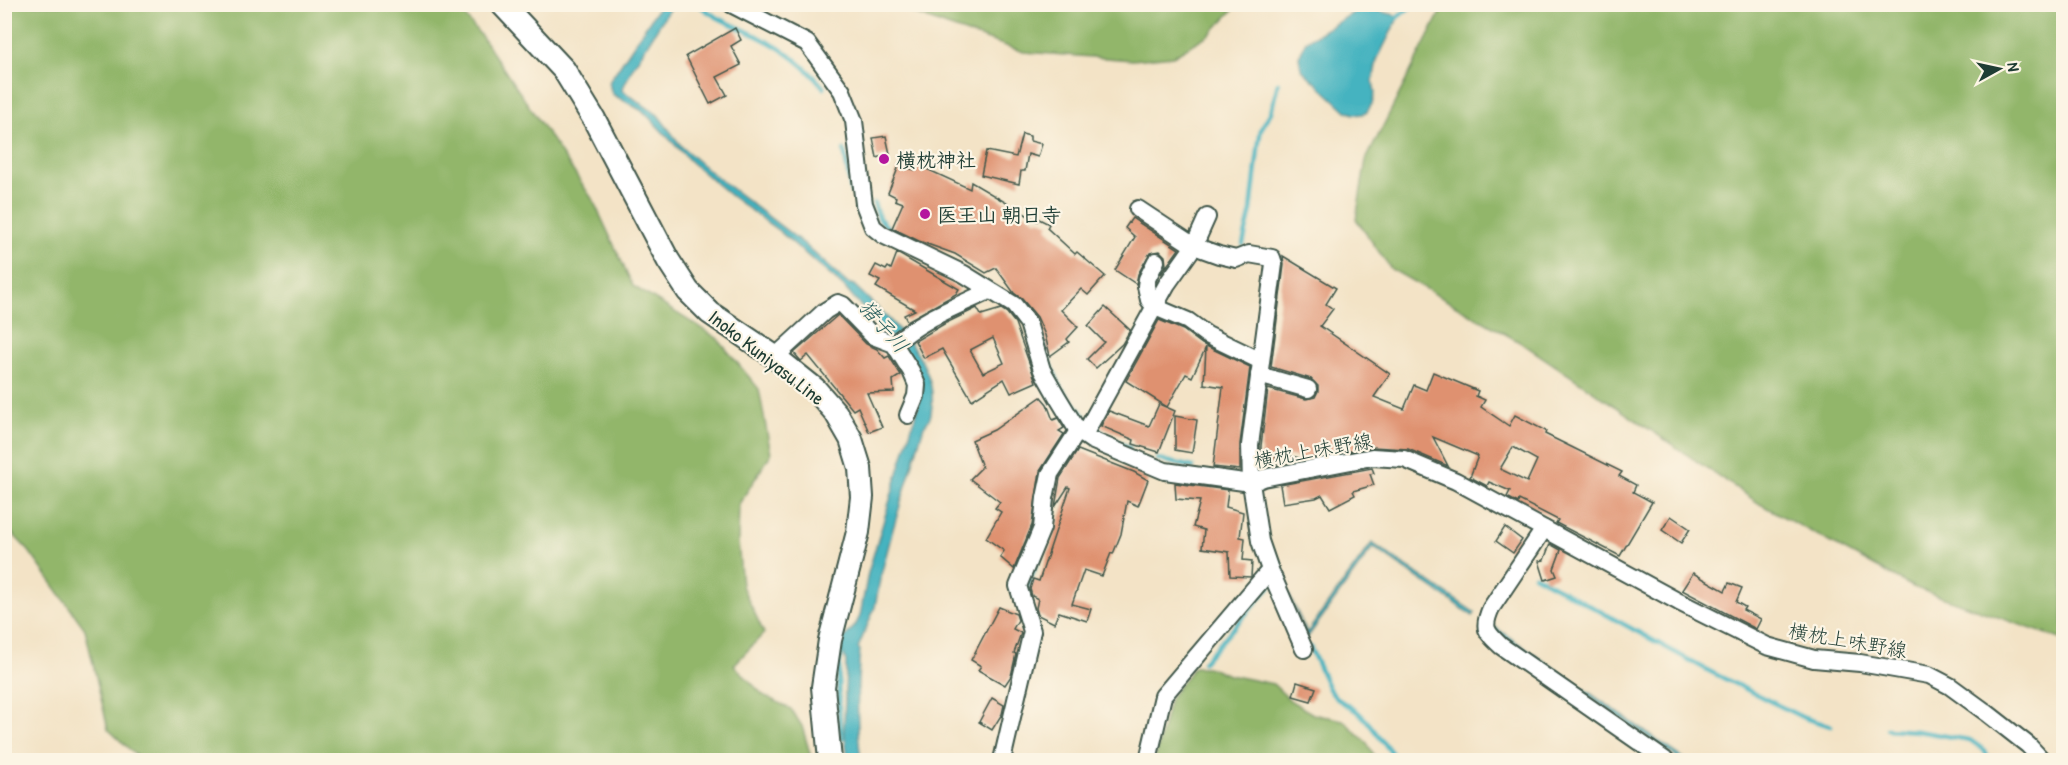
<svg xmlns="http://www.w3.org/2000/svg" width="2068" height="765" viewBox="0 0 2068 765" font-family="'Patrick Hand','Klee One',sans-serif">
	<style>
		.forest { fill: #92b66b; stroke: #587a50; stroke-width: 1.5 }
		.water { fill: #45b3c0; stroke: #32787a; stroke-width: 1.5 }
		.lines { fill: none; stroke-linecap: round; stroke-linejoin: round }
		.stream { stroke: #45b3c0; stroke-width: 4.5 }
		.building { fill: #df916f; fill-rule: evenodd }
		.street-casing { stroke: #3f564a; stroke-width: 20 }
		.secondary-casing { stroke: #3f564a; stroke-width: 26 }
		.street { stroke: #fff; stroke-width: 16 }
		.secondary { stroke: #fff; stroke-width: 22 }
		.poi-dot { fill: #b5179e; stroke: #fcf5e5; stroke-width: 2 }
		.labels { text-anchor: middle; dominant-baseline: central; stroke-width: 4.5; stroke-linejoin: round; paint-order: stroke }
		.poi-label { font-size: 20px; font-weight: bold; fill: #1f3d34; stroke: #fcf5e5; text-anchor: start }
		.street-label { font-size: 20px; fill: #1f3d34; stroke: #fcf5e5 }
		.water-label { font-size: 21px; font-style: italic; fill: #2a605e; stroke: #fcf5e5 }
	</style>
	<rect width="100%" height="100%" fill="#fcf5e5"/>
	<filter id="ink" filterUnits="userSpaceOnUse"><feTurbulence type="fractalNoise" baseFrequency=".0167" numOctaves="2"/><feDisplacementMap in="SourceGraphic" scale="12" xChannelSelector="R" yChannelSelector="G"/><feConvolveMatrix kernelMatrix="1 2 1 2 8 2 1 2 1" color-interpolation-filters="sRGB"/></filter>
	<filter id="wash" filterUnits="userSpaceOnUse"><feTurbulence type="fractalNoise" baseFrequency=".008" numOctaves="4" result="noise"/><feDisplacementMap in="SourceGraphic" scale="24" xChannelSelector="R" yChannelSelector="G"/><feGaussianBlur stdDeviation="1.35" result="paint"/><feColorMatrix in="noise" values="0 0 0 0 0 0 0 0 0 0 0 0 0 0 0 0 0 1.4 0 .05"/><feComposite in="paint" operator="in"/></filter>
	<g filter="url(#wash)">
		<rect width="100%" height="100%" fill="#f3e3c6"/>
		<!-- forest -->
		<g class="forest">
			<polygon points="4,5 456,5 482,37 593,200 633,286 717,338 759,389 771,454 739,504 738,541 742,586 764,633 734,665 763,695 791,709 802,726 811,757 807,760 141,760 108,729 85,629 29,551 5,526"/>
			<polygon points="891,5 1238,5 1210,34 1173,56 1133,60 1024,52 947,26"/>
			<polygon points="1444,5 2063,5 2063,640 1913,587 1760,504 1523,344 1391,269 1356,219 1366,160"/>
			<polygon points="1194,667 1207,667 1229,675 1273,684 1291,701 1313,714 1343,720 1367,743 1377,760 1155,760 1170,698"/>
		</g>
		<!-- water -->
		<g class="water">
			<path d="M660,5H672L633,67L622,90L658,115L682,147L714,175L803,243L847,283L854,285C884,315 937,357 932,405C931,415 931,419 924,426L893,529L880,579L875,607L858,648L860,650C857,686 856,725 861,760H848L844,729L846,661L841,644L842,640L855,626L860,616L868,573L919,403L892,338L855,300L844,287L779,231L731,196L691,162L644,112L612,94L609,83L611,79Z"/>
			<path d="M1363,7L1399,16L1377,60L1373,81L1375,93L1372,104L1366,113C1357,116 1353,114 1345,110L1301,69L1299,57L1306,41Z"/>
			<polygon points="1372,543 1475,613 1473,616 1373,547 1307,638 1279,573 1307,633"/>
			<polygon points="1495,627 1686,760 1681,760 1493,630"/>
		</g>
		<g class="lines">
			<!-- stream -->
			<g class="stream">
				<path d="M698,4C716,20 738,26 759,37C784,49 806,66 824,88"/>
				<polyline points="1395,19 1414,4"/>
				<polyline points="844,150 851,192"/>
				<polyline points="874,203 879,218 889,229"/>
				<polyline points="1243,244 1251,211 1259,141 1261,129 1271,112 1278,83"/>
				<path d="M1022,304C1039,319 1042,341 1050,362"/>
				<polyline points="1051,365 1061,387 1086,418"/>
				<polyline points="1094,426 1106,436 1130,448"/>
				<polyline points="1157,459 1193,467"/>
				<polyline points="1047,465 1053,451"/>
				<polyline points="1534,575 1709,671 1804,718 1831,726"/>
				<polyline points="1026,591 1042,549"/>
				<polyline points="1310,647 1329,689 1336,698 1358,712 1367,721 1397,760"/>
				<polyline points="1203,662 1270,587"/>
				<polyline points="1887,729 1917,731 1970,740 1984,750 1990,760"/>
				<path d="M842,739C838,715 836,665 844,643"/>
			</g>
		</g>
		<g id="blocks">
			<!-- building -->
			<g class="building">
				<polygon points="735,28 741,40 731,46 741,65 717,77 727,95 710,104 686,56"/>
				<polygon points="1022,134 1030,136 1030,141 1042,144 1038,157 1028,154 1025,171 1021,171 1019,184 981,175 986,151 1016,157"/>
				<polygon points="886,136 890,154 877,158 873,138"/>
				<polygon points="918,165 970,189 971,182 1037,221 1039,219 1049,224 1047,228 1075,254 1077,252 1105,276 1088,295 1081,289 1061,310 1078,327 1067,339 1069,342 1050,356 1045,335 1037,317 1022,299 1014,293 996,268 986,273 955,254 919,241 892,228 903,203 895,200 896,197 888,193 899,166 915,170"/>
				<polygon points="1132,218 1179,249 1161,274 1166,265 1165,256 1160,251 1150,253 1138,274 1136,284 1115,270 1135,237 1125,228"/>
				<polygon points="897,253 959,289 956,294 907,321 904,315 915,310 876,287 880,281 870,276 876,265 886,270 888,267 891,269"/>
				<path d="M1283,256L1336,288L1326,304L1333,309L1320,326L1390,374L1374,397L1404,409L1414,385L1426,390L1433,372L1478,391L1476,396L1485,400L1481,407L1509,426L1515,415L1546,431L1545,434L1622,472L1619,476L1636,485L1633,492L1652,502L1620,556L1556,523L1558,520L1519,500L1518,503L1507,497L1510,491L1489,482L1487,486L1470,477L1478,456L1433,437L1448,466L1408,449L1372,447L1300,460L1299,458L1275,453L1277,465L1261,468V446L1268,389L1306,399L1315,397L1318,391V386L1311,379L1271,367L1284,265ZM1513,447L1537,460L1527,482L1500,469Z"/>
				<polygon points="1105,307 1130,330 1122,344 1096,368 1087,359 1104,342 1088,326"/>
				<path d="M977,308L981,315L1001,309L1007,313L1015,323L1036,382L1011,393L1004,379L972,400L942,349L924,358L915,341L944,324ZM993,338L1004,363L983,373L970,350Z"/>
				<polygon points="838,315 866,344 877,349 885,358 889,356 901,375 893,380 894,392 867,393 882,427 869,432 858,407 853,410 808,355 801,361 794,353"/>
				<polygon points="1159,320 1183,330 1202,344 1250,367 1240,444 1240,470 1213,467 1223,387 1204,384 1206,347 1192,377 1186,374 1167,407 1126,381"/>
				<polygon points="1041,397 1047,404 1053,420 1058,418 1064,428 1059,431 1064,434 1040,471 1032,525 1014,569 1000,557 1004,551 986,538 1001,512 995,508 1000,502 970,479 982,467 972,440 994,430"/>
				<polygon points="1159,404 1175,411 1159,452 1133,444 1134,440 1101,426 1109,411 1149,426"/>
				<polygon points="1175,416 1197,420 1192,453 1175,450"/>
				<polygon points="1078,450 1134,472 1148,480 1138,506 1127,501 1121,534 1113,554 1111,553 1102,576 1084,570 1072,604 1091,609 1087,621 1059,612 1054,623 1038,615 1036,608 1038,599 1032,596 1030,589 1033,579 1039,581 1070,488 1068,487 1055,507 1060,478"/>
				<polygon points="1372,468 1374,473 1370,474 1374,485 1353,491 1355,495 1330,508 1322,495 1316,498 1283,503 1280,485"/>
				<polygon points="1175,483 1228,490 1226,507 1243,512 1240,537 1245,538 1243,560 1252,561 1251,577 1230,576 1229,552 1202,548 1204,530 1193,527 1200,501 1176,499"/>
				<polygon points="1671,516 1690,529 1681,543 1662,530"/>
				<polygon points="1505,527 1522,540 1513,553 1496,541"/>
				<polygon points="1550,544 1561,550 1554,569 1557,576 1545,580 1539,561 1544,560"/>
				<polygon points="1693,573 1725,591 1729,583 1742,588 1736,602 1745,607 1743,610 1761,619 1756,629 1682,590"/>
				<polygon points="999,607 1016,614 1018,620 1013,629 1021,633 1014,653 1016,654 1011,676 1005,685 978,670 981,666 971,660"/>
				<polygon points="1297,682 1316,688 1311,701 1293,696"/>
				<polygon points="992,698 1004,705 1002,714 992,730 979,722"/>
			</g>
		</g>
	</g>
	<g filter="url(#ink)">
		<use href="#blocks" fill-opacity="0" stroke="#3f564a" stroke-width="1.5"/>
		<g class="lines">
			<defs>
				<g id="street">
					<polyline points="731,4 807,43 842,91 854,121 864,204 873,227 883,235 964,274 1014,305 1028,323 1042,370 1058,398 1078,431 1091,440 1165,471 1251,483 1263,478 1372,457 1404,459 1456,481 1679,602 1767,646 1814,659 1860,663 1929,675 1950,686 1987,713 2028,745 2042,760"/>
					<polyline points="1138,209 1194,246 1219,255 1236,259 1249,254 1272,258 1274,264 1250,445 1251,483 1260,541 1270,570 1304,649"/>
					<polyline points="1156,261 1147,279 1146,286 1149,300 1155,307 1188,321 1207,335 1261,361"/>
					<path d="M894,344C921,319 956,307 989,291"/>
					<polyline points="775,357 825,311 838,303 843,305 873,336 894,344 911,371 917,385 916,396 908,415"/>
					<polyline points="1259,375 1308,389"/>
					<polyline points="1084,435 1167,284 1194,246 1207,217"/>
					<path d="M1544,529L1491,608C1482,628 1486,632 1501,646L1665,760"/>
					<polyline points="1002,760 1032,631 1018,586 1042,528 1045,498 1050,474 1078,431"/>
					<polyline points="1148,760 1163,696 1270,570"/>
				</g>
				<polyline id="secondary" points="502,4 564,70 594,119 668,260 688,291 710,313 775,357 815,389 836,413 851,439 860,468 862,497 858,532 830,640 823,687 830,760"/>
			</defs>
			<!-- street casing -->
			<use href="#street" class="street-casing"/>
			<!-- secondary casing -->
			<use href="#secondary" class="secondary-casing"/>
			<!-- street -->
			<use href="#street" class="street"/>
			<!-- secondary -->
			<use href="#secondary" class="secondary"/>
		</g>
	</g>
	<!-- markers -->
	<g class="poi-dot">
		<circle cx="884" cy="159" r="6"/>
		<circle cx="925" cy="214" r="6"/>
	</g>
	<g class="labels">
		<!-- poi labels -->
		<g class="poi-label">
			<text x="896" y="159">横枕神社</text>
			<text x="937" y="214">医王山 朝日寺</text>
		</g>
		<!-- street labels -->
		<g class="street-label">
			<text transform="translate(767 357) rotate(38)">Inoko Kuniyasu Line</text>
			<text transform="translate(1313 450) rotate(-10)">横枕上味野線</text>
			<text transform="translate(1848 640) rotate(10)">横枕上味野線</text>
		</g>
		<!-- water labels -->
		<g class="water-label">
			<text transform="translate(884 326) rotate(49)">猪子川</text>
		</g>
	</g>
	<!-- margin -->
	<rect width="2068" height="765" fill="none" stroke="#fcf5e5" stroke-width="24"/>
	<!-- north arrow -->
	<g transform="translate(1999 69) rotate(82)" stroke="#fcf5e5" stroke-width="4.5" paint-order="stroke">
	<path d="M0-4.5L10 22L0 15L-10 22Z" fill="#1f3d34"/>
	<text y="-9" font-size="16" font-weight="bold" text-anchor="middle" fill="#1f3d34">N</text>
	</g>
</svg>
